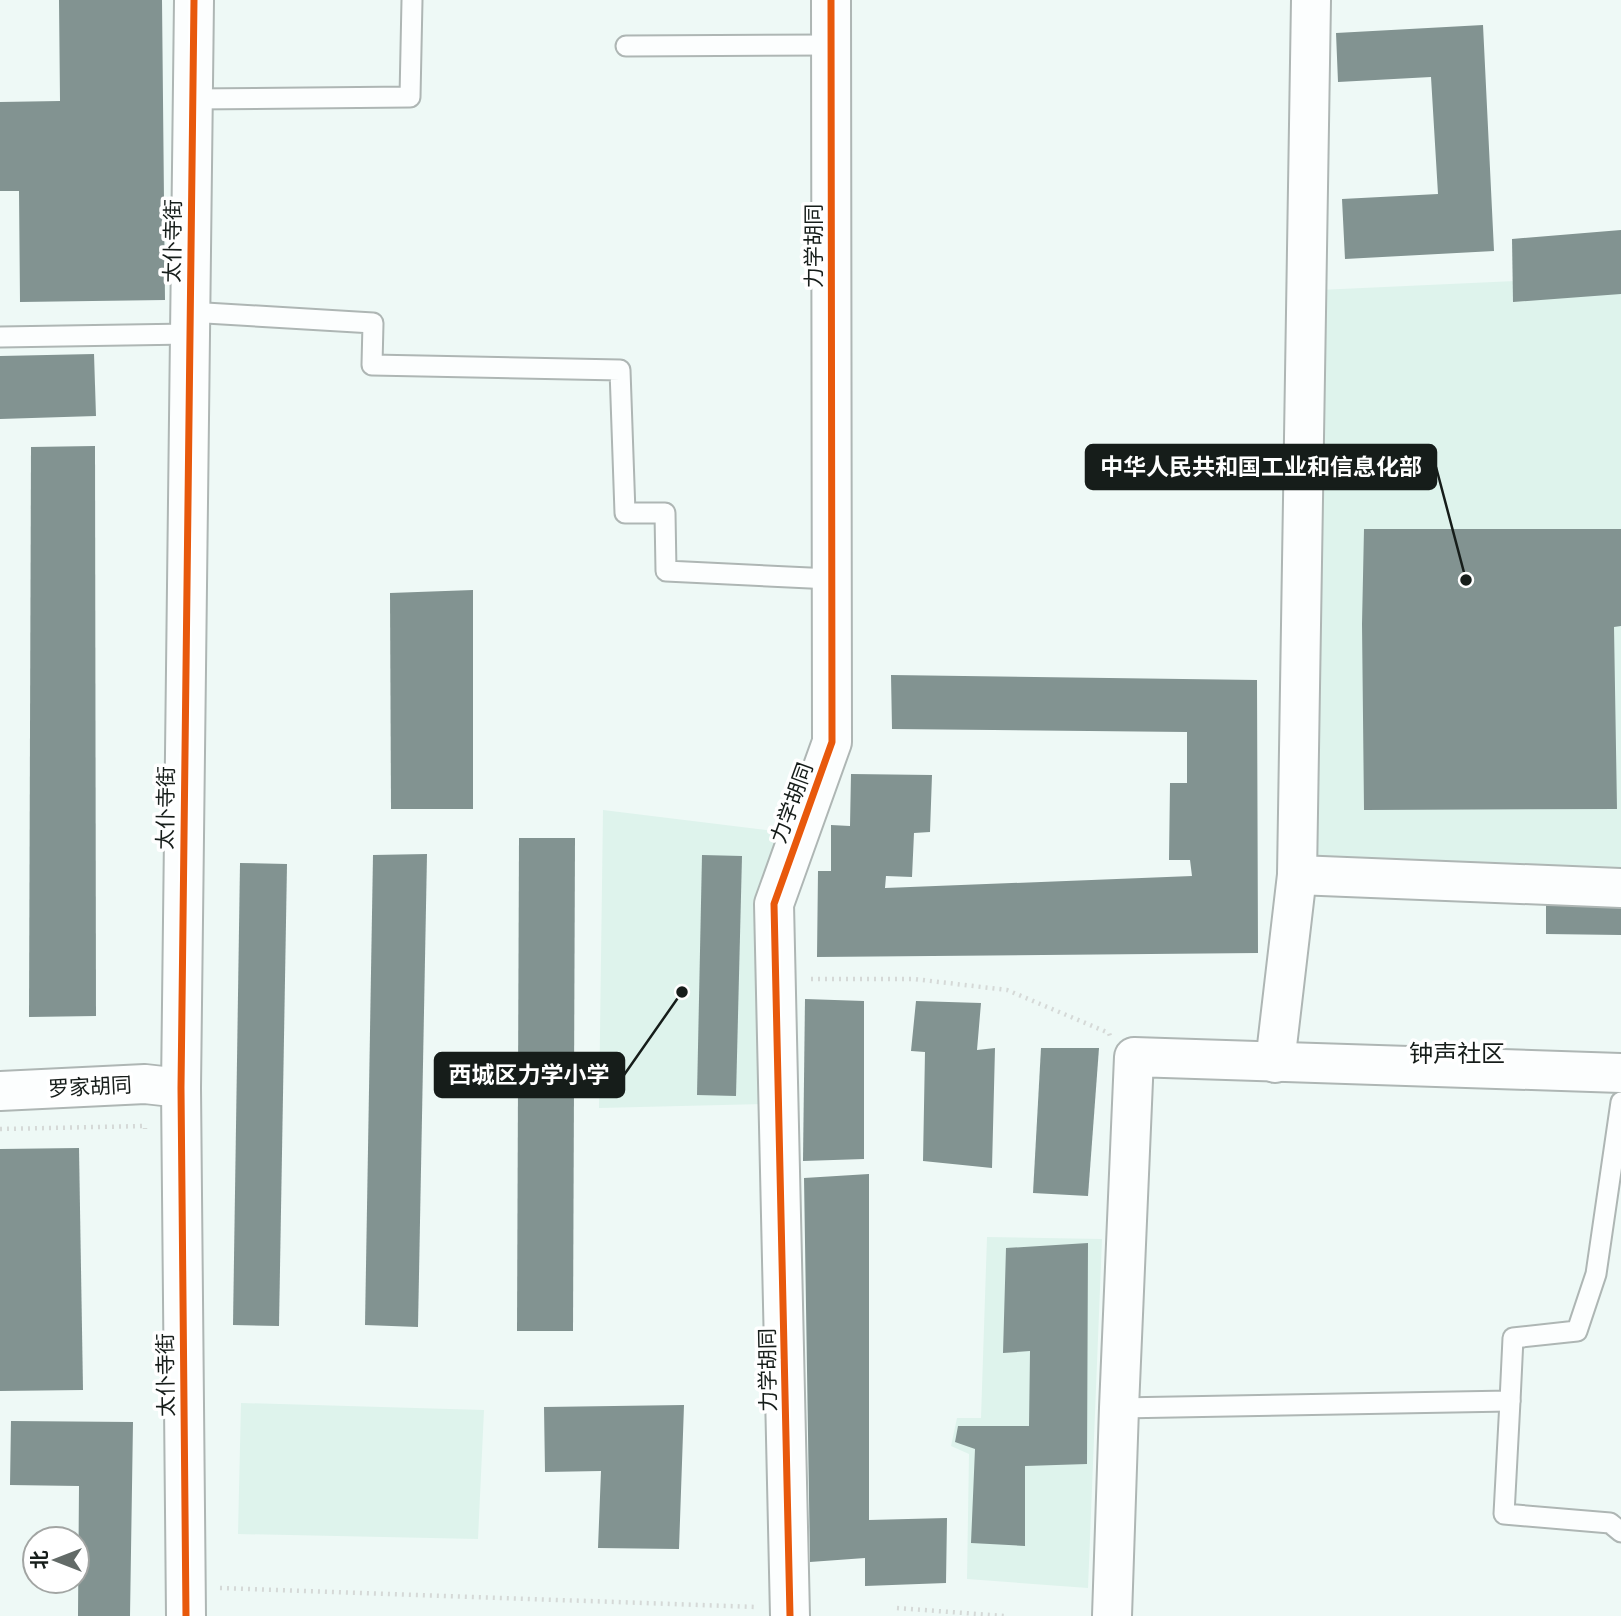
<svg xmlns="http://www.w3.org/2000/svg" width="1621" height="1616" viewBox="0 0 1621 1616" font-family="'DejaVu Sans','Noto Sans SC',sans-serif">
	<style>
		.built { fill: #def3ec }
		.building { fill: #829391 }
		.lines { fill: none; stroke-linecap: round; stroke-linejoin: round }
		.lane-casing { stroke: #aeb6b4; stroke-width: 23 }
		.street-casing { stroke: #aeb6b4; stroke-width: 42 }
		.path { stroke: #d5d9d7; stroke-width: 4.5; stroke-dasharray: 2 5; stroke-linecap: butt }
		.lane { stroke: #fcfefe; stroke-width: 19 }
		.street { stroke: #fcfefe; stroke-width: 38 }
		.cycleway-casing { stroke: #fff; stroke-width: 11 }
		.cycleway { stroke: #e8590c; stroke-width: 7 }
		.labels { text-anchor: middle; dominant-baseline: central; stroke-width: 7; stroke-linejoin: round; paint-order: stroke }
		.street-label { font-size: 21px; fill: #161d1a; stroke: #fff }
		.quarter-label { font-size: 24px; fill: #161d1a; stroke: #fff }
		.leader { fill: none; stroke: #161d1a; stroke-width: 2.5 }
		.callout-dot { fill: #161d1a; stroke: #fff; stroke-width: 2.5 }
		.callout { fill: #161d1a; stroke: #161d1a; stroke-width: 2.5 }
		.callout-label { font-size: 23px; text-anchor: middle; font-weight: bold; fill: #fff }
	</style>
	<rect width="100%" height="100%" fill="#eef9f6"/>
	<!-- built -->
	<g class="built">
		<polygon points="1621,276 1621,871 1302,869 1319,290"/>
		<polygon points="603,810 782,832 762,880 764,1104 599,1108"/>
		<polygon points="987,1237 1102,1239 1088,1588 967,1579 969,1454 951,1446 957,1418 981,1418"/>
		<polygon points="241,1403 484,1410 478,1539 238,1534"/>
	</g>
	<!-- building -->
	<g class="building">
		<polygon points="59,0 162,0 165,300 20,302 19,191 0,191 0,102 60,101"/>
		<polygon points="1483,25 1494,251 1345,259 1342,199 1438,194 1431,77 1338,82 1336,33"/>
		<polygon points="1621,230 1621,294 1513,302 1512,239"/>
		<polygon points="94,354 96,416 0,419 0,356"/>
		<polygon points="95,446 96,1016 29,1017 31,447"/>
		<polygon points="1364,529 1621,529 1621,626 1614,627 1617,809 1364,810 1362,624"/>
		<polygon points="473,590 473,809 391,809 390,593"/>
		<polygon points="891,675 1257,680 1258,953 817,957 818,871 831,871 831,825 850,826 851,774 932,775 930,832 914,833 912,877 886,876 885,888 1192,876 1190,860 1169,860 1170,783 1187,783 1187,732 892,729"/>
		<polygon points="519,838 575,838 573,1331 517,1331"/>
		<polygon points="427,854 418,1327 365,1325 373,855"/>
		<polygon points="702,855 742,856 736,1096 697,1095"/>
		<polygon points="240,863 287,864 279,1326 233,1325"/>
		<polygon points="1546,897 1621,898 1621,935 1546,934"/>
		<polygon points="805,999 864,1001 864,1159 803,1161"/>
		<polygon points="916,1001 981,1003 977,1050 995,1048 992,1168 923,1161 925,1052 911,1051"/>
		<polygon points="1041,1048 1099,1048 1088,1196 1033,1193"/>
		<polygon points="79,1148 83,1390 0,1391 0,1149"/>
		<polygon points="869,1174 869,1520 947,1518 946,1583 865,1586 865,1558 810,1562 804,1178"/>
		<polygon points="1088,1243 1087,1464 1025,1466 1025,1546 971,1543 975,1449 955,1442 958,1426 1029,1426 1030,1351 1003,1353 1006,1248"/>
		<polygon points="684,1405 679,1549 598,1548 601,1471 545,1472 544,1407"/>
		<polygon points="11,1421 133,1422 130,1616 78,1616 79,1486 10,1485"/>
	</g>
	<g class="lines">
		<defs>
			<g id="lane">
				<polyline points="626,46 831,45"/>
				<polyline points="192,99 410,97 412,0"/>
				<polyline points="189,312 373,323 372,365 620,370 625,513 665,513 666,571 831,579"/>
				<polyline points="0,337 189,334"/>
				<polyline points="1510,1401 1504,1514 1610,1523 1621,1532"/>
				<polyline points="1119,1408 1510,1401 1513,1338 1577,1331 1596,1274 1621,1102"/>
			</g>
			<g id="street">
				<polyline points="1297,875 1621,888"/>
				<polyline points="1275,1063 1297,875 1311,0"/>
				<polyline points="0,1091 145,1084 181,1088"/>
				<polyline points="186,1616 181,1088 194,0"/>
				<polyline points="790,1616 774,904 832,742 831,0"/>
				<polyline points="1112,1616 1119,1408 1134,1057 1621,1073"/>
			</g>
		</defs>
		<!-- lane casing -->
		<use href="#lane" class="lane-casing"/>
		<!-- street casing -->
		<use href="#street" class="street-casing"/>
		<!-- path -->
		<g class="path">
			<polyline points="811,979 914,979 1007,990 1109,1033 1110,1036"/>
			<polyline points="0,1129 145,1126 145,1129"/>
			<polyline points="220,1588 757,1607"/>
			<polyline points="897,1608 1004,1616"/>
		</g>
		<!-- lane -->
		<use href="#lane" class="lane"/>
		<!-- street -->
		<use href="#street" class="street"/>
		<defs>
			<g id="cycleway">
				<polyline points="186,1616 181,1088 194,0"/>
				<polyline points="790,1616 774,904 832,742 831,0"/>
			</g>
		</defs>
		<!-- cycleway casing -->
		<use href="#cycleway" class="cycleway-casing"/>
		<!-- cycleway -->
		<use href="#cycleway" class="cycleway"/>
	</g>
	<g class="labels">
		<!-- street labels -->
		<g class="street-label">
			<text transform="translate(173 241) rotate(-89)">太仆寺街</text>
			<text transform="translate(814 246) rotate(-90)">力学胡同</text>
			<text transform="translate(792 803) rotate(-70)">力学胡同</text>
			<text transform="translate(166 808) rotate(-89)">太仆寺街</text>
			<text transform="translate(90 1087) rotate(-3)">罗家胡同</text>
			<text transform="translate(768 1370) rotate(-91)">力学胡同</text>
			<text transform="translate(166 1375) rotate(-91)">太仆寺街</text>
		</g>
		<!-- quarter labels -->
		<g class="quarter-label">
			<text x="1457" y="1054">钟声社区</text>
		</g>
	</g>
	<!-- callouts -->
	<path class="leader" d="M1466 580L1436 467M682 992L624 1075"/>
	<g class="callout-dot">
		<circle cx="1466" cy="580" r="7"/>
		<circle cx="682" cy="992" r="7"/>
	</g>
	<g class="callout">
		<rect x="1086" y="445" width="350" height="44" rx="7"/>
		<rect x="435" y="1053" width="189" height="44" rx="7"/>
	</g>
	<g class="callout-label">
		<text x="1261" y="475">中华人民共和国工业和信息化部</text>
		<text x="529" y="1083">西城区力学小学</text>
	</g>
	<!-- north arrow -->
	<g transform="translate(56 1560) rotate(270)"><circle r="33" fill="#ffffff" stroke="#a2a5a3" stroke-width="2"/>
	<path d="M0-5L12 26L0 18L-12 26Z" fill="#626a67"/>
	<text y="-10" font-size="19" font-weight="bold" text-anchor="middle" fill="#161d1a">北</text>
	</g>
</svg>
